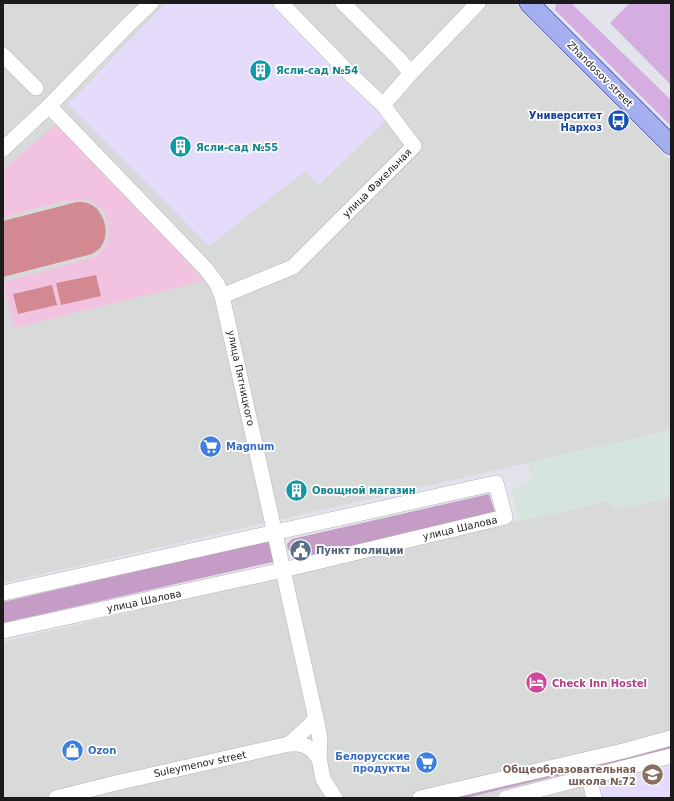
<svg xmlns="http://www.w3.org/2000/svg" width="674" height="801" viewBox="0 0 674 801" font-family="'DejaVu Sans',sans-serif">
	<style>
		.residential { fill: #d8d9d9 }
		.industrial { fill: #d5e4dc }
		.education { fill: #e4dcfa }
		.grass { fill: #d5ade0 }
		.forest { fill: #c59cc6 }
		.park { fill: #f2c3e1 }
		.pitch { fill: #d28991 }
		.lines { fill: none; stroke-linecap: round; stroke-linejoin: round }
		.minor-casing { stroke: #b4b4b4; stroke-width: 16 }
		.major-casing { stroke: #121881; stroke-width: 20 }
		.minor { stroke: #fff; stroke-width: 15 }
		.major { stroke: #a3afef; stroke-width: 19 }
		.labels { text-anchor: middle; dominant-baseline: central; stroke-width: 3.5; stroke-linejoin: round; paint-order: stroke }
		.culture-label { font-size: 10px; font-weight: bold; fill: #0d838f; stroke: #fff; text-anchor: start }
		.street-label { font-size: 10px; fill: #1b1b1b; stroke: #fff }
		.transit-label { font-size: 10px; font-weight: bold; fill: #164399; stroke: #fff; text-anchor: end }
		.shop-label { font-size: 10px; font-weight: bold; fill: #366cbe; stroke: #fff; text-anchor: start }
		.service-label { font-size: 10px; font-weight: bold; fill: #4e5e75; stroke: #fff; text-anchor: start }
		.hotel-label { font-size: 10px; font-weight: bold; fill: #b23c85; stroke: #fff; text-anchor: start }
		.education-label { font-size: 10px; font-weight: bold; fill: #785e54; stroke: #fff; text-anchor: end }
	</style>
	<rect width="100%" height="100%" fill="#e2e3eb"/>
	<!-- residential -->
	<g class="residential">
		<polygon points="3,3 514,3 671,161 671,430 3,583"/>
		<polygon points="671,497 671,760 609,775 613,798 3,798 3,642 519,521 610,501 615,510"/>
	</g>
	<!-- industrial -->
	<polygon class="industrial" points="671,430 671,497 614,510 610,501 519,521 512,488 526,485 532,479 528,463"/>
	<!-- education -->
	<g class="education">
		<polygon points="166,3 272,3 386,120 319,185 305,171 209,246 68,104"/>
		<polygon points="671,765 671,798 599,798 596,785"/>
	</g>
	<!-- grass -->
	<g class="grass">
		<polygon points="556,3 571,3 671,100 671,126 555,10"/>
		<polygon points="630,3 671,3 671,85 610,23"/>
	</g>
	<!-- forest -->
	<g class="forest">
		<polygon points="489,494 496,515 305,556 294,552 288,550 287,544 292,539"/>
		<polygon points="271,540 277,561 3,623 3,602"/>
		<polygon points="671,742 671,751 591,770 589,761"/>
		<polygon points="571,764 573,772 465,798 426,798"/>
	</g>
	<!-- park -->
	<polygon class="park" points="57,124 155,225 204,281 14,328 3,282 97,256 107,243 109,229 105,212 90,200 64,201 3,217 3,169"/>
	<!-- pitch -->
	<g class="pitch">
		<path d="M77,202C81,202 86,202 90,204C105,211 111,235 100,248C98,250 95,252 92,254L3,277V221Z"/>
		<polygon points="96,275 101,296 61,305 56,283"/>
		<polygon points="52,285 57,305 18,314 13,294"/>
	</g>
	<g class="lines">
		<defs>
			<g id="minor">
				<polyline points="281,3 350,74 383,105"/>
				<polyline points="343,3 398,58 411,73"/>
				<polyline points="3,55 36,88"/>
				<polyline points="49,106 206,269 217,284 222,296 317,723 320,739 319,758"/>
				<polyline points="3,149 49,106 130,23 151,3"/>
				<polyline points="222,296 293,267 414,146 383,105 411,73 478,3"/>
				<polyline points="3,593 496,483 505,517 283,570 3,631"/>
				<polyline points="289,744 310,725 316,717"/>
				<polyline points="586,768 591,785 594,798"/>
				<polyline points="56,798 116,783 289,744 299,744 306,746 312,750 319,758 323,779 335,798"/>
				<polyline points="420,798 623,751 671,738"/>
				<polyline points="506,798 671,756"/>
			</g>
			<polyline id="major" points="529,3 671,145"/>
		</defs>
		<!-- minor casing -->
		<use href="#minor" class="minor-casing"/>
		<!-- major casing -->
		<use href="#major" class="major-casing"/>
		<!-- minor -->
		<use href="#minor" class="minor"/>
		<!-- major -->
		<use href="#major" class="major"/>
	</g>
	<!-- icons -->
	<defs>
		<symbol id="building-disc" viewBox="-11 -11 22 22"><circle r="9.5" fill="#0f9aa8" stroke="#fff"/><path d="M-4-6H4V6H1V3H-1V6H-4ZM-2.5-4.3h1.7v1.8h-1.7ZM.8-4.3h1.7v1.8H.8ZM-2.5-1h1.7V.8h-1.7ZM.8-1h1.7V.8H.8Z" fill="#fff"/></symbol>
		<symbol id="bus-disc" viewBox="-11 -11 22 22"><circle r="9.5" fill="#1a4fb4" stroke="#fff"/><path d="M-5-6H5V4H4V6H2V4H-2V6H-4V4H-5ZM-3.5-4V0h7V-4ZM-3.5 1.2v1.5H-2V1.2ZM2 1.2v1.5H3.5V1.2Z" fill="#fff"/></symbol>
		<symbol id="supermarket-disc" viewBox="-11 -11 22 22"><circle r="9.5" fill="#3f7fe0" stroke="#fff"/><path d="M-6-5.5h2.5l.6 2H6L4.5 2H-2.5L-4.4-4H-6ZM-1.5 3.2a1.3 1.3 0 1 0 .1 0ZM3 3.2a1.3 1.3 0 1 0 .1 0Z" fill="#fff"/></symbol>
		<symbol id="civic-disc" viewBox="-11 -11 22 22"><circle r="9.5" fill="#5c6f8a" stroke="#fff"/><path d="M-.6-6.5H3V-4.5H.6V-3L4-1V1h2V6H-6V1h2V-1L-.6-3ZM-1.2 2.5V6h2.4V2.5Z" fill="#fff"/></symbol>
		<symbol id="hotel-disc" viewBox="-11 -11 22 22"><circle r="9.5" fill="#d1479c" stroke="#fff"/><path d="M-6-4.5h1.5V1H6V5H4.5V3h-9V5H-6ZM-4 0a1.8 1.8 0 1 1 3.6 0ZM.5 0V-2.5h3Q6-2.5 6 0Z" fill="#fff"/></symbol>
		<symbol id="shop-disc" viewBox="-11 -11 22 22"><circle r="9.5" fill="#3f7fe0" stroke="#fff"/><path d="M-5-2.5h2.3a2.7 3.5 0 0 1 5.4 0H5L5.5 6h-11ZM-1.5-2.5h3a1.5 2.3 0 0 0-3 0Z" fill="#fff"/></symbol>
		<symbol id="school-disc" viewBox="-11 -11 22 22"><circle r="9.5" fill="#8d6e63" stroke="#fff"/><path d="M0-5L7-2L0 1L-7-2ZM-4 1L0 2.5L4 1V4Q0 6-4 4Z" fill="#fff"/></symbol>
	</defs>
	<g fill-rule="evenodd">
		<use href="#building-disc" x="248" y="58" width="25" height="25"/>
		<use href="#bus-disc" x="606" y="108" width="25" height="25"/>
		<use href="#building-disc" x="168" y="134" width="25" height="25"/>
		<use href="#supermarket-disc" x="198" y="434" width="25" height="25"/>
		<use href="#building-disc" x="284" y="478" width="25" height="25"/>
		<use href="#civic-disc" x="288" y="538" width="25" height="25"/>
		<use href="#hotel-disc" x="524" y="670" width="25" height="25"/>
		<use href="#shop-disc" x="60" y="738" width="25" height="25"/>
		<use href="#supermarket-disc" x="414" y="750" width="25" height="25"/>
		<use href="#school-disc" x="640" y="762" width="25" height="25"/>
	</g>
	<g class="labels">
		<!-- culture labels -->
		<g class="culture-label">
			<text x="276" y="70">Ясли-сад №54</text>
			<text x="196" y="147">Ясли-сад №55</text>
			<text x="312" y="490">Овощной магазин</text>
		</g>
		<!-- street labels -->
		<g class="street-label">
			<text transform="translate(600 74) rotate(45)">Zhandosov street</text>
			<text transform="translate(377 183) rotate(-45)">улица Факельная</text>
			<text transform="translate(241 378) rotate(78)">улица Пятницкого</text>
			<text transform="translate(460 528) rotate(-13)">улица Шалова</text>
			<text transform="translate(144 601) rotate(-12)">улица Шалова</text>
			<text transform="translate(200 764) rotate(-12)">Suleymenov street</text>
		</g>
		<!-- transit labels -->
		<g class="transit-label">
			<text x="602" y="115">Университет<tspan x="602" dy="12">Нархоз</tspan></text>
		</g>
		<!-- shop labels -->
		<g class="shop-label">
			<text x="226" y="446">Magnum</text>
			<text x="88" y="750">Ozon</text>
			<text x="410" y="756" text-anchor="end">Белорусские<tspan x="410" dy="12">продукты</tspan></text>
		</g>
		<!-- service labels -->
		<g class="service-label">
			<text x="316" y="550">Пункт полиции</text>
		</g>
		<!-- hotel labels -->
		<g class="hotel-label">
			<text x="552" y="683">Check Inn Hostel</text>
		</g>
		<!-- education labels -->
		<g class="education-label">
			<text x="636" y="769">Общеобразовательная<tspan x="636" dy="12">школа №72</tspan></text>
		</g>
	</g>
	<!-- border -->
	<rect width="674" height="801" fill="none" stroke="#1b1b1b" stroke-width="8"/>
</svg>
